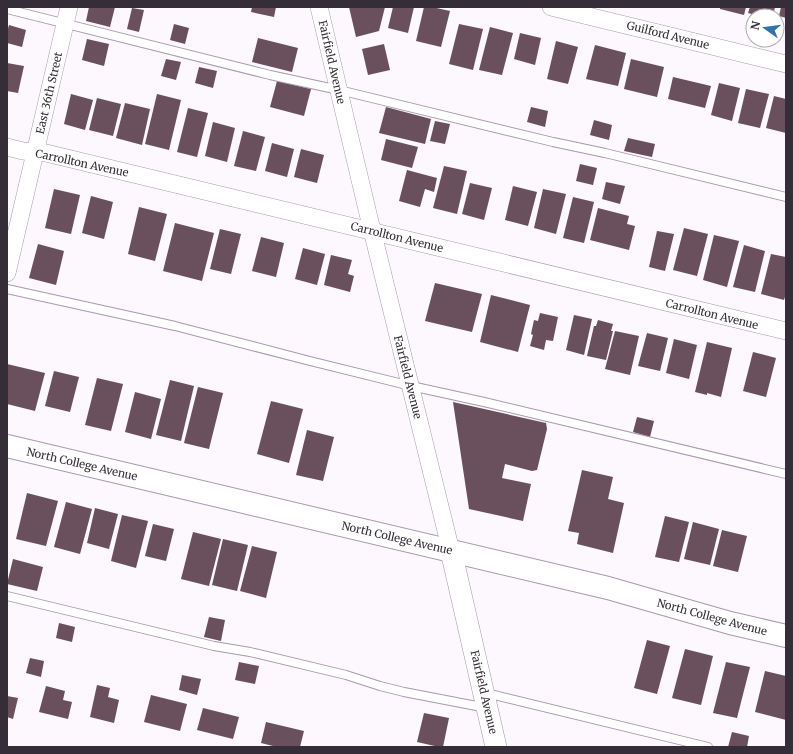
<svg xmlns="http://www.w3.org/2000/svg" width="793" height="754" viewBox="0 0 793 754" font-family="Merriweather,serif">
	<style>
		.building { fill: #6a4f5c }
		.lines { fill: none; stroke-linecap: round; stroke-linejoin: round }
		.service-casing { stroke: #aa98af; stroke-width: 10 }
		.minor-casing { stroke: #aa98af; stroke-width: 18 }
		.tertiary-casing { stroke: #aa98af; stroke-width: 22 }
		.secondary-casing { stroke: #aa98af; stroke-width: 24 }
		.service { stroke: #fff; stroke-width: 8 }
		.minor { stroke: #fff; stroke-width: 17 }
		.tertiary { stroke: #fff; stroke-width: 21 }
		.secondary { stroke: #fff; stroke-width: 22 }
		.labels { text-anchor: middle; dominant-baseline: central; stroke-width: 4; stroke-linejoin: round; paint-order: stroke }
		.street-label { font-size: 11px; fill: #352d37; stroke: #fff }
	</style>
	<rect width="100%" height="100%" fill="#fcf8fd"/>
	<!-- building -->
	<g class="building">
		<polygon points="89,7 115,7 110,27 86,21"/>
		<polygon points="252,7 276,7 274,17 251,12"/>
		<polygon points="349,7 385,7 379,31 356,37"/>
		<polygon points="393,7 414,7 408,33 388,28"/>
		<polygon points="424,7 432,7 450,11 441,47 416,41"/>
		<polygon points="720,7 746,7 744,15 720,9"/>
		<polygon points="750,7 775,7 773,16 759,16 748,13"/>
		<polygon points="781,7 786,7 786,18 779,16"/>
		<polygon points="132,8 144,10 139,32 127,29"/>
		<polygon points="174,24 189,28 185,44 170,40"/>
		<polygon points="459,24 483,29 473,70 449,64"/>
		<polygon points="9,25 26,30 22,47 7,43 7,32"/>
		<polygon points="490,27 513,33 502,75 479,70"/>
		<polygon points="520,33 541,38 535,65 514,59"/>
		<polygon points="258,38 298,48 292,72 252,62"/>
		<polygon points="87,39 109,44 104,66 82,60"/>
		<polygon points="556,41 578,47 568,84 547,79"/>
		<polygon points="384,44 390,70 368,75 362,49"/>
		<polygon points="595,45 626,53 618,86 586,79"/>
		<polygon points="166,59 181,62 176,80 161,76"/>
		<polygon points="631,59 664,67 657,97 624,89"/>
		<polygon points="7,63 24,66 18,93 7,91"/>
		<polygon points="199,67 217,71 213,88 195,83"/>
		<polygon points="673,77 711,86 705,108 668,99"/>
		<polygon points="277,81 311,89 304,116 270,107"/>
		<polygon points="719,83 740,88 732,121 711,115"/>
		<polygon points="746,89 769,94 760,128 738,123"/>
		<polygon points="71,94 93,100 85,130 64,124"/>
		<polygon points="157,94 181,100 169,150 145,144"/>
		<polygon points="774,96 786,99 786,133 766,128"/>
		<polygon points="97,98 121,104 113,136 89,130"/>
		<polygon points="125,103 150,109 142,145 116,138"/>
		<polygon points="386,107 431,119 425,144 379,133"/>
		<polygon points="531,107 548,111 545,127 527,122"/>
		<polygon points="188,108 208,113 197,157 177,152"/>
		<polygon points="594,120 612,125 609,140 590,135"/>
		<polygon points="435,121 450,124 445,144 430,141"/>
		<polygon points="213,122 235,128 227,162 205,156"/>
		<polygon points="243,131 265,137 256,171 234,166"/>
		<polygon points="628,138 655,144 652,157 624,151"/>
		<polygon points="386,139 418,147 412,168 381,160"/>
		<polygon points="272,143 294,149 287,177 265,171"/>
		<polygon points="301,149 324,155 317,183 294,177"/>
		<polygon points="580,164 597,168 593,185 576,181"/>
		<polygon points="444,166 467,171 457,214 433,208"/>
		<polygon points="407,170 437,178 434,192 425,189 420,207 399,201"/>
		<polygon points="606,182 625,186 620,204 602,199"/>
		<polygon points="470,183 492,188 484,220 462,214"/>
		<polygon points="513,186 537,192 528,226 505,220"/>
		<polygon points="54,189 80,195 71,234 45,228"/>
		<polygon points="543,189 566,194 556,234 534,228"/>
		<polygon points="91,196 113,202 104,239 82,233"/>
		<polygon points="573,197 594,202 584,243 563,238"/>
		<polygon points="139,207 167,214 155,261 128,254"/>
		<polygon points="598,208 629,216 627,224 635,226 629,250 590,240"/>
		<polygon points="175,223 214,233 202,281 163,271"/>
		<polygon points="684,228 708,234 697,276 673,270"/>
		<polygon points="220,229 241,234 231,274 210,269"/>
		<polygon points="657,231 674,234 665,271 649,267"/>
		<polygon points="714,235 739,241 727,287 703,280"/>
		<polygon points="261,237 284,243 276,277 252,271"/>
		<polygon points="38,244 64,251 56,285 29,278"/>
		<polygon points="744,245 765,251 755,292 733,287"/>
		<polygon points="303,248 325,254 317,285 295,279"/>
		<polygon points="771,254 786,257 786,294 784,300 761,294"/>
		<polygon points="331,255 352,260 348,274 354,276 350,292 324,285"/>
		<polygon points="435,283 482,294 472,332 425,321"/>
		<polygon points="491,295 530,305 518,352 480,342"/>
		<polygon points="540,313 558,317 553,341 546,340 544,350 530,346 533,335 531,334 534,320 538,321"/>
		<polygon points="574,315 592,319 584,355 566,350"/>
		<polygon points="598,320 613,324 611,331 613,331 606,360 587,356 594,326 596,326"/>
		<polygon points="615,331 639,336 630,375 605,369"/>
		<polygon points="647,333 668,338 660,371 638,366"/>
		<polygon points="674,339 697,345 689,379 666,373"/>
		<polygon points="707,342 732,348 721,397 707,393 707,395 695,392"/>
		<polygon points="753,352 776,358 766,397 743,391"/>
		<polygon points="7,364 45,373 35,411 7,404"/>
		<polygon points="54,371 79,377 70,412 45,406"/>
		<polygon points="97,378 123,384 111,431 85,425"/>
		<polygon points="170,380 194,386 181,441 156,435"/>
		<polygon points="198,387 223,393 209,449 184,443"/>
		<polygon points="135,392 161,399 151,439 125,432"/>
		<polygon points="271,401 303,409 289,463 257,454"/>
		<polygon points="453,402 546,423 547,429 537,470 532,471 505,464 502,478 531,484 523,521 469,509"/>
		<polygon points="637,417 654,421 650,437 633,432"/>
		<polygon points="307,430 334,437 323,481 296,475"/>
		<polygon points="582,470 613,477 608,499 624,503 613,553 577,544 579,533 568,531"/>
		<polygon points="27,493 58,501 46,546 16,539"/>
		<polygon points="66,502 92,509 80,554 54,547"/>
		<polygon points="95,508 118,514 109,549 87,543"/>
		<polygon points="122,515 148,521 136,568 111,561"/>
		<polygon points="665,516 689,522 679,562 655,557"/>
		<polygon points="693,522 719,529 710,565 684,559"/>
		<polygon points="153,524 174,529 166,561 145,556"/>
		<polygon points="722,530 747,536 738,572 713,566"/>
		<polygon points="193,532 221,539 209,586 181,579"/>
		<polygon points="223,539 248,545 237,591 212,585"/>
		<polygon points="252,546 277,552 266,598 240,591"/>
		<polygon points="13,559 43,567 37,591 7,584"/>
		<polygon points="209,617 225,620 221,641 204,637"/>
		<polygon points="59,623 75,627 72,642 56,638"/>
		<polygon points="647,640 670,646 657,694 634,688"/>
		<polygon points="685,649 713,656 701,705 672,698"/>
		<polygon points="30,658 44,661 41,677 26,673"/>
		<polygon points="239,662 259,666 255,684 235,680"/>
		<polygon points="726,662 750,667 737,718 713,713"/>
		<polygon points="765,671 786,676 786,720 755,712"/>
		<polygon points="182,675 201,679 197,695 179,690"/>
		<polygon points="97,685 110,688 108,697 119,700 114,723 90,717"/>
		<polygon points="46,686 65,691 63,700 72,702 68,719 39,712"/>
		<polygon points="151,695 187,704 180,731 144,722"/>
		<polygon points="7,696 18,698 13,719 7,717"/>
		<polygon points="203,708 239,717 233,739 197,730"/>
		<polygon points="424,713 449,718 443,747 439,747 417,742"/>
		<polygon points="266,722 304,731 300,747 277,747 261,743"/>
		<polygon points="732,732 749,736 747,747 728,747"/>
	</g>
	<g class="lines">
		<defs>
			<g id="service">
				<polyline points="7,9 270,75 339,90 553,142 605,153 786,197"/>
				<polyline points="7,289 175,326 310,361 411,386 484,402 786,474"/>
				<polyline points="7,596 214,646 250,652 346,675 380,686 404,692 487,708"/>
				<polyline points="486,693 708,747"/>
			</g>
			<g id="minor">
				<polyline points="319,7 370,222 451,551"/>
				<polyline points="551,7 786,64"/>
				<polyline points="7,147 23,151 46,153 786,331"/>
				<polyline points="7,273 69,7"/>
			</g>
			<polyline id="tertiary" points="451,551 496,747"/>
			<polyline id="secondary" points="7,446 608,588 730,623 786,636"/>
		</defs>
		<!-- service casing -->
		<use href="#service" class="service-casing"/>
		<!-- minor casing -->
		<use href="#minor" class="minor-casing"/>
		<!-- tertiary casing -->
		<use href="#tertiary" class="tertiary-casing"/>
		<!-- secondary casing -->
		<use href="#secondary" class="secondary-casing"/>
		<!-- service -->
		<use href="#service" class="service"/>
		<!-- minor -->
		<use href="#minor" class="minor"/>
		<!-- tertiary -->
		<use href="#tertiary" class="tertiary"/>
		<!-- secondary -->
		<use href="#secondary" class="secondary"/>
	</g>
	<g class="labels">
		<!-- street labels -->
		<g class="street-label">
			<text transform="translate(668 35) rotate(14)">Guilford Avenue</text>
			<text transform="translate(332 62) rotate(77)">Fairfield Avenue</text>
			<text transform="translate(49 93) rotate(-77)">East 36th Street</text>
			<text transform="translate(82 163) rotate(12)">Carrollton Avenue</text>
			<text transform="translate(397 237) rotate(14)">Carrollton Avenue</text>
			<text transform="translate(712 314) rotate(14)">Carrollton Avenue</text>
			<text transform="translate(408 377) rotate(76)">Fairfield Avenue</text>
			<text transform="translate(82 464) rotate(13)">North College Avenue</text>
			<text transform="translate(397 538) rotate(13)">North College Avenue</text>
			<text transform="translate(712 617) rotate(15)">North College Avenue</text>
			<text transform="translate(484 692) rotate(77)">Fairfield Avenue</text>
		</g>
	</g>
	<!-- border -->
	<rect width="793" height="754" fill="none" stroke="#352d37" stroke-width="16"/>
	<!-- north arrow -->
	<g transform="translate(765 28) rotate(284)"><circle r="19" fill="#ffffff" stroke="#aeabaf"/>
	<path d="M0-3L7 15L0 10L-7 15Z" fill="#3174aa"/>
	<text y="-6" font-size="11" font-weight="bold" text-anchor="middle" fill="#352d37">N</text>
	</g>
</svg>
